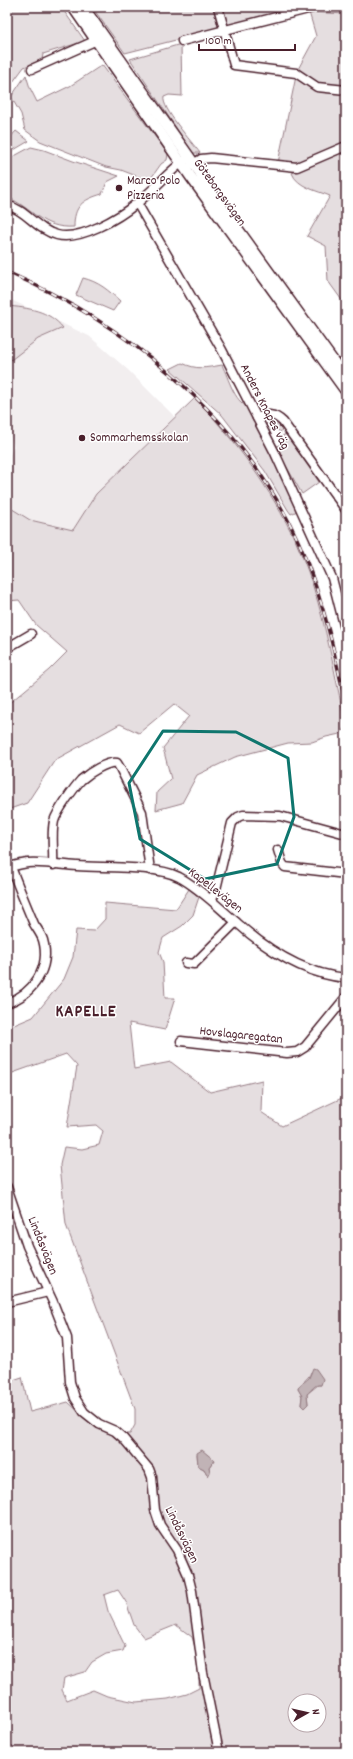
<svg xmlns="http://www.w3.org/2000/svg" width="353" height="1759" viewBox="0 0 353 1759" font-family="Dekko,sans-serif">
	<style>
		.built { fill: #f2eeef }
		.green { fill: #e5dee0; stroke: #987e86; fill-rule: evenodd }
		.water { fill: #c1b3b6; stroke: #91787e }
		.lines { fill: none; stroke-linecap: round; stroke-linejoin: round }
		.minor-casing { stroke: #4a1f2b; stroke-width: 11 }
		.major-casing { stroke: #4a1f2b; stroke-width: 13 }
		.minor { stroke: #fff; stroke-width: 8 }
		.major { stroke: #fff; stroke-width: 10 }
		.rail-casing { stroke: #4a1f2b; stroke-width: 3.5 }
		.rail { stroke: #fff; stroke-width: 2; stroke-dasharray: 6; stroke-linecap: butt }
		.marked { fill: none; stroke: #0f766e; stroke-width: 3; stroke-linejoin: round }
		.poi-dot { fill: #4a1f2b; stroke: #fff; stroke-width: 1.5 }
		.labels { text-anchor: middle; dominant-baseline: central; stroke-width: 3; stroke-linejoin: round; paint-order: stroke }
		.poi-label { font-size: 13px; fill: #4a1f2b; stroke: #fff; text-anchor: start }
		.street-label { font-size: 13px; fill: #4a1f2b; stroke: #fff }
		.district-label { font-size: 17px; font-weight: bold; letter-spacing: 1px; fill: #4a1f2b; stroke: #fff }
	</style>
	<rect width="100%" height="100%" fill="#fff"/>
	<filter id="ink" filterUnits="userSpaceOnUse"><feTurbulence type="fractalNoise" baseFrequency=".025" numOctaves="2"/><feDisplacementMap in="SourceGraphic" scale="8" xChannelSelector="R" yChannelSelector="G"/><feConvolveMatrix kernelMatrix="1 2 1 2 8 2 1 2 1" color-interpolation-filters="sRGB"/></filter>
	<g filter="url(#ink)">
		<!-- built -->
		<polygon class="built" points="7,298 89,336 128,370 175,417 96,494 158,532 73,531 19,517 7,499 7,461 14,446 7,428"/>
		<!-- green -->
		<g class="green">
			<polygon points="7,7 61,7 85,41 43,54 42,60 24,67 7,90"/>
			<polygon points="92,7 213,7 218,26 215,30 125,53"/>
			<polygon points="221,7 291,7 291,9 230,26 225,22"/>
			<polygon points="309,12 346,14 346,88 319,86 297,71 316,36"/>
			<path d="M181,44L182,96L169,95L164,97C161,108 192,142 200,153H193L130,59Z"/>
			<polygon points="102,65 168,154 167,160 161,164 149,181 121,170 106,167 40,141 25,130 21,114 11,97 26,75 30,88 37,102 70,86"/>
			<polygon points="296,76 346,93 346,143 297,165 278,163"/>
			<polygon points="16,131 29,141 7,154 7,141"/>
			<path d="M31,147L44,150L73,161L119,176L107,182L102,194C82,200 74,206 74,227C41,229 33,208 7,197V160Z"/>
			<path d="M346,150V306L328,281L326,246L307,236L330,196C318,191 297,187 292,173Z"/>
			<path d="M83,278C99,282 108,290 120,301L113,311L76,295Z"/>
			<path d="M7,306C28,308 49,310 63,328L38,339L7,363Z"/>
			<path d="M182,363C197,370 205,368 222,365C229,379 234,401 248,407L297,511L291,514L288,510L265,471L222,415L170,369Z"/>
			<path d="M195,398C235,440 271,489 296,542C314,581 324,623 333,664C337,685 342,706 345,727L340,734L326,737L312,742L288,743L235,757L197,775L182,803L156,810L157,792L171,779L163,748L189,716L174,704L139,733L120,724L55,760L27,803L7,810V705L49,670L67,652L36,625L19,600L7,601V503L9,507L30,520L73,530L96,494Z"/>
			<polygon points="271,422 276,423 282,429 280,433 276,427 269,431 277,446 286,441 282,436 286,434 319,482 302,494 265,428 266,424"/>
			<path d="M189,889L199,897L193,915L182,926L163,938L159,952L163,962L165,998H175L165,1030L129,1023L134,1069L171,1062L210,1092L262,1080L261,1112L282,1126L342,1098L346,1099V1752H7V1382L22,1377L30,1412L68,1402L92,1424L107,1433L130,1434L135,1425V1409L66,1225L60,1165L64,1147L82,1149L99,1145L103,1131L96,1125L67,1127L77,1066L66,1054L7,1075V1028L33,1017L64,979L73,957L76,930L94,931L105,919V903L176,909ZM311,1372L321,1385H318L307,1394L308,1404L301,1405L302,1396L298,1389C301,1382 308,1380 311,1372ZM197,1454H206L214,1460L209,1467L210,1472L208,1476L204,1469L198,1466ZM118,1590L126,1602L134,1625L144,1638L176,1625L192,1637L199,1662V1688L187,1694L168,1699L136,1702L107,1696L93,1690L67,1700L62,1690L64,1678L85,1672L92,1662L106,1654L123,1651L125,1646L108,1611L104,1595ZM295,1701H319V1725H295Z"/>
		</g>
		<!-- water -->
		<g class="water">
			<path d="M313,1368L316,1369L323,1379L321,1385C314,1384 312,1390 307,1394L308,1404L304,1408L301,1405L302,1396L298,1389L299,1386L309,1378Z"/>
			<polygon points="202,1450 214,1460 209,1467 210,1472 208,1476 204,1469 198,1466 197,1453"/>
		</g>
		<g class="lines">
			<defs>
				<g id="minor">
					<polyline points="218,7 234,65 296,73 317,87 346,90"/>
					<polyline points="182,41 316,7"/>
					<polyline points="32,69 97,40"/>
					<polyline points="190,166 201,159 211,158 297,167 346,146"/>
					<polyline points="137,203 222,350 275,453 332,578 346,633"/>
					<path d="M7,205C26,210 37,230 57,235C80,241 119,218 137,203C154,190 167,173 185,160"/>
					<path d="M257,418C268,414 274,413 283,422L346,510"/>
					<polyline points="7,648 31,634"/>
					<polyline points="278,850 282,863 285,867 346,874"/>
					<path d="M53,865C54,851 51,835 54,821C57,811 74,788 81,780C89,773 107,761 117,763L120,768L142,812L150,870"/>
					<path d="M7,867C14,866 21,864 28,863C44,862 61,865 77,866C104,868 155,865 179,877C201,889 218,907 236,922C267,950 304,974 346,978"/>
					<polyline points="212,900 216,889 232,823 238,817 243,815 280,816 346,834"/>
					<polyline points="186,963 194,964 236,922"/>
					<path d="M7,1003C33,994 51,968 43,940C41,934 37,929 34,924C26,905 18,886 11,867"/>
					<polyline points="181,1041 287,1053 297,1052 305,1047 346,997"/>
					<polyline points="7,1187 27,1246 53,1302 67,1338 70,1382 75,1398 84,1412 99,1424 115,1431 123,1438 149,1469 152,1477 155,1510 160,1525 177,1550 188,1575 192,1591 203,1673 219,1752"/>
					<polyline points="7,1302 48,1292"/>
				</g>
				<g id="major">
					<polyline points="73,7 191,177 346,391"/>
					<polyline points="83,7 199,171 208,188 346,379"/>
				</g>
			</defs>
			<!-- minor casing -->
			<use href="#minor" class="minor-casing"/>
			<!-- major casing -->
			<use href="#major" class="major-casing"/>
			<!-- minor -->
			<use href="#minor" class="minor"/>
			<!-- major -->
			<use href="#major" class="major"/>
			<defs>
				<path id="rail" d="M7,272C124,323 231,409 290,524C319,581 333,644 346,706"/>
			</defs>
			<!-- rail casing -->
			<use href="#rail" class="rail-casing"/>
			<!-- rail -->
			<use href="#rail" class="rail"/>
		</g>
	</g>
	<!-- marked area -->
	<path class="marked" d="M163,731L236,732L288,758L294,817L277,864L205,879L140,839L129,783Z"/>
	<!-- markers -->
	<g class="poi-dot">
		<circle cx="119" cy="188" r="4"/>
		<circle cx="82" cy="438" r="4"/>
	</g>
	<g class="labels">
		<!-- poi labels -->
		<g class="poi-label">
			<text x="127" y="181">Marco Polo<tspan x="127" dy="15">Pizzeria</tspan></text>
			<text x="90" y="438">Sommarhemsskolan</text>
		</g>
		<!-- street labels -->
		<g class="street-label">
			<text transform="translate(219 193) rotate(54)">Göteborgsvägen</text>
			<text transform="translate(264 407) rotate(63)">Anders Knapes väg</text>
			<text transform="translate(215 891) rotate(38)">Kapellevägen</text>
			<text transform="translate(241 1036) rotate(6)">Hovslagaregatan</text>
			<text transform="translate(42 1246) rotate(68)">Lindåsvägen</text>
			<text transform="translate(181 1535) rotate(64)">Lindåsvägen</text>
		</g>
		<!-- district labels -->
		<g class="district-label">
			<text x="86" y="1013">KAPELLE</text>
		</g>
	</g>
	<!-- margin -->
	<rect width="353" height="1759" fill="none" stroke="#fff" stroke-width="24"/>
	<rect x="12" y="12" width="329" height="1735" fill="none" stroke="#4a1f2b" stroke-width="1.5" filter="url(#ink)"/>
	<!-- north arrow -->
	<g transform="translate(307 1713) rotate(82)"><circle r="19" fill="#ffffff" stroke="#b7a5aa"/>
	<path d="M0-3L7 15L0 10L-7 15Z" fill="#4a1f2b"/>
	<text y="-6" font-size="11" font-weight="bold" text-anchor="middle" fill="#4a1f2b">N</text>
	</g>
	<!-- scale -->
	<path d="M199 44v6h96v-6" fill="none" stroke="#4a1f2b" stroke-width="2"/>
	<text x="205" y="44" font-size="12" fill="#4a1f2b" stroke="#ffffff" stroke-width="3" paint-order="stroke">100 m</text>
</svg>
